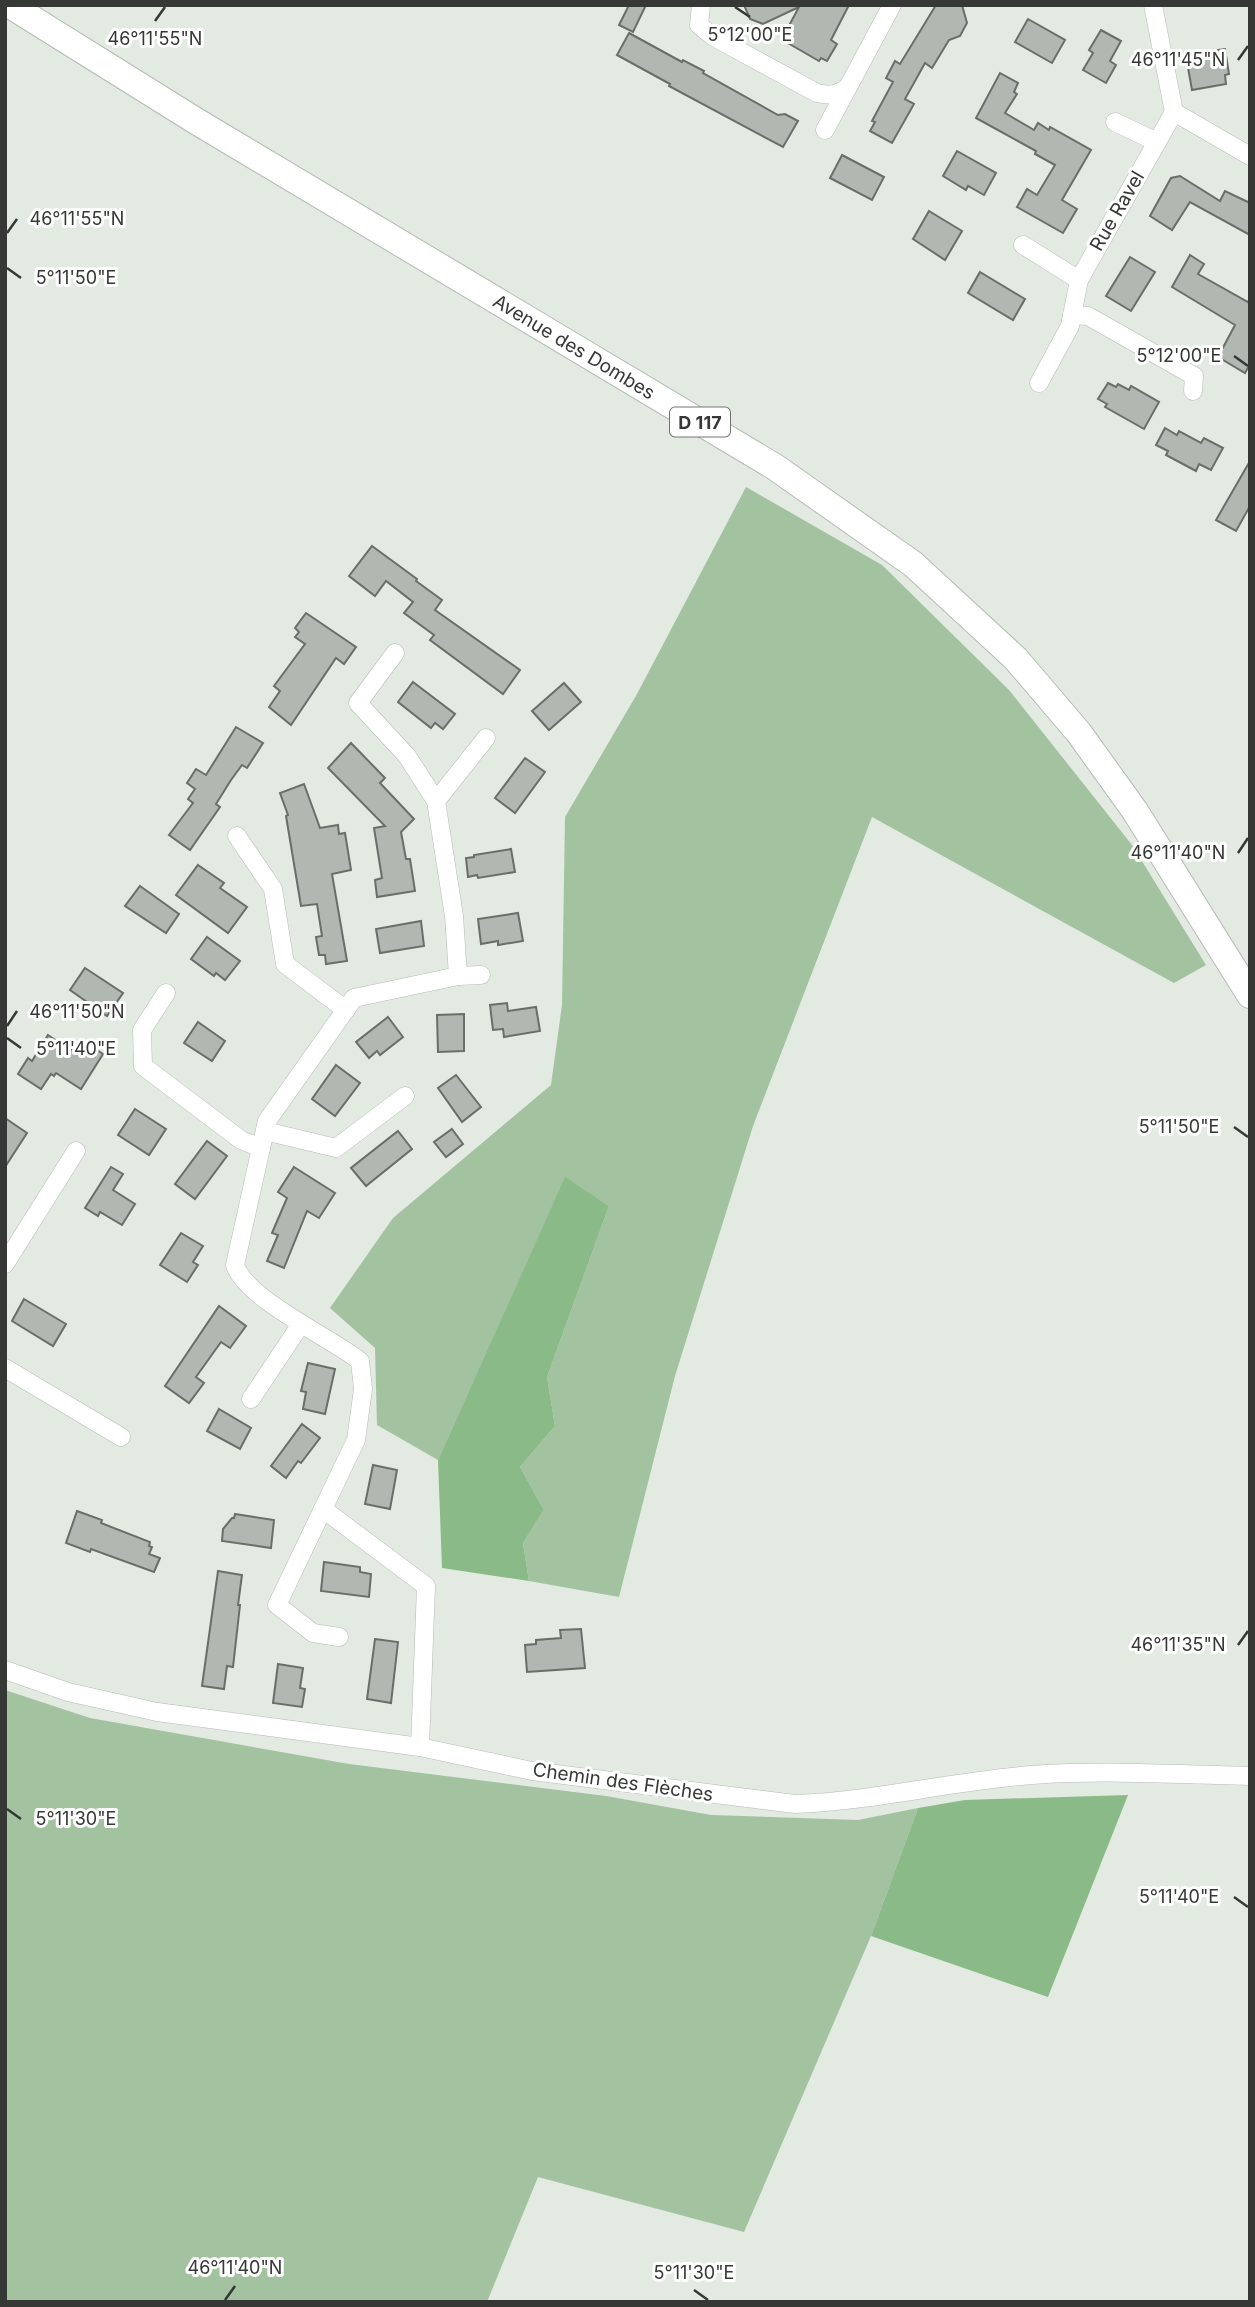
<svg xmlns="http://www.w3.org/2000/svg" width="1255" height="2307" viewBox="0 0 1255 2307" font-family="Inter,sans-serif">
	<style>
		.green { fill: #a2c2a0 }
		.forest { fill: #8aba87 }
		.building { fill: #b1b8b1; stroke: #696f68; stroke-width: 2 }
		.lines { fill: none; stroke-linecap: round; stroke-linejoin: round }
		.minor-casing { stroke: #b4bbb4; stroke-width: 19 }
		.primary-casing { stroke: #b4bbb4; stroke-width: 28 }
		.minor { stroke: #fff; stroke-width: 18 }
		.primary { stroke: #fff; stroke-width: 26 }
		.ticks { fill: none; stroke: #353835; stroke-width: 2.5 }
		.labels { text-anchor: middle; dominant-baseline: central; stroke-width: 6; stroke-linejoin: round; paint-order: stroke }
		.shield { fill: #fff; stroke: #727472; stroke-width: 2 }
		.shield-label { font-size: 18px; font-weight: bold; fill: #353835 }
		.street-label { font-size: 19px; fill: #353835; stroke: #fff }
		.ticks-label { font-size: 18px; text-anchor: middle; fill: #353835; stroke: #fff; stroke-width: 6; stroke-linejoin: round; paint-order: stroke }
	</style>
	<rect width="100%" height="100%" fill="#e2eae2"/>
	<!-- green -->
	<g class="green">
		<polygon points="746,487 882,565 1009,690 1132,845 1206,965 1174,983 872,817 753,1126 675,1376 619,1597 529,1581 523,1543 544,1510 520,1467 555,1426 547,1377 609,1206 565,1178 438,1460 377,1425 375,1348 330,1308 393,1218 551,1085 562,1005 565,817 637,694"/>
		<polygon points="5,1690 90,1718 349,1764 606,1796 711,1815 858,1820 918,1808 871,1936 744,2232 538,2177 487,2302 5,2302"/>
	</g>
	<!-- forest -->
	<g class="forest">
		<polygon points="565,1177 609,1206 547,1377 555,1426 520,1467 544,1510 523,1543 529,1581 442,1568 438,1460"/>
		<polygon points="1128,1795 1048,1997 871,1936 918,1808 965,1800"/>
	</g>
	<!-- building -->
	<g class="building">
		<polygon points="629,5 646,5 633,32 619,25"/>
		<polygon points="744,5 849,5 831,40 837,44 827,61 821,58 819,61 786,42 789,37 784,35 799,7 763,24 750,19"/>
		<polygon points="936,5 962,5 967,23 960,36 949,40 932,68 925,63 905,99 914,104 892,143 870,131 875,122 872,121 893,82 886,78 895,61 900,64"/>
		<polygon points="1028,19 1065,40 1052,63 1015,42"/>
		<polygon points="1101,30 1121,41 1110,61 1116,65 1106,83 1083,70 1093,53 1089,50"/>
		<polygon points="629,33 682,62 683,60 704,71 703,73 778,115 785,114 798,121 783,147 669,86 670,84 617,55"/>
		<polygon points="1225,49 1229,74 1225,75 1226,84 1192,90 1187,62 1203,60 1201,52"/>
		<polygon points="1000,73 1018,83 1014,92 1017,94 1005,113 1034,130 1038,123 1049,130 1050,127 1091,150 1062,200 1077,209 1063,233 1017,207 1027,189 1037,195 1055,165 1035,154 1036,151 976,118"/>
		<polygon points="957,151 996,173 984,195 968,186 966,190 943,176"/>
		<polygon points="842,155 884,177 872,200 830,178"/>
		<polygon points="1180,176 1220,201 1225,191 1250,203 1250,235 1190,202 1172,230 1150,216 1171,178"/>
		<polygon points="929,211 962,231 945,260 913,239"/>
		<polygon points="1190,255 1204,264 1198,274 1248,302 1250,298 1250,364 1245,373 1218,357 1235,325 1172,287"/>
		<polygon points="1130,257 1155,272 1131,311 1106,296"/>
		<polygon points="980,272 1025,299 1013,320 968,293"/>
		<polygon points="1108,383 1116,387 1118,384 1129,390 1131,386 1159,402 1144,429 1105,407 1107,404 1098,399"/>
		<polygon points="1165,428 1177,435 1179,431 1201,443 1204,438 1223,448 1211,470 1199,464 1196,471 1166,455 1168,451 1156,445"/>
		<polygon points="1250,461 1250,506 1236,531 1216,520"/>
		<polygon points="372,546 417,579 416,581 442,600 435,610 520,670 503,694 430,640 434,635 404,613 413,602 386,581 375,596 349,576"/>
		<polygon points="306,613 356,647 344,664 336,658 291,725 269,707 280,691 274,686 305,644 295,637 299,632 295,628"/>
		<polygon points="413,682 455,714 443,729 435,723 431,728 398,702"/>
		<polygon points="564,683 581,702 549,730 532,711"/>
		<polygon points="236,727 263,743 247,768 242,765 231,780 216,804 220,807 190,850 169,835 193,803 188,799 195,789 187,783 196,769 206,775"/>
		<polygon points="351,743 385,778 380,783 414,819 401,832 406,859 410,859 415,891 377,897 375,880 382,878 374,828 385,826 328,768"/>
		<polygon points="525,758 545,772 515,813 495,798"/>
		<polygon points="304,784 320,828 338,825 339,834 345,833 351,870 332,874 347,961 326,964 325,955 319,955 316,937 322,936 317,904 301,906 286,816 288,815 280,793"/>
		<polygon points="511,849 515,872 478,878 477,875 468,877 466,858 474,857 474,855"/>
		<polygon points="198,865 224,883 220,888 247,907 228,933 176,895"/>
		<polygon points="140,886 179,914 166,933 125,906"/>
		<polygon points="518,913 523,941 498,945 498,941 481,944 478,919"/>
		<polygon points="421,921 424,946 380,953 376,929"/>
		<polygon points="207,937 240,961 225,980 216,973 214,976 191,959"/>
		<polygon points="85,968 123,993 107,1016 70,990"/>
		<polygon points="507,1003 508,1011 536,1007 540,1031 504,1037 503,1029 493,1030 490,1005"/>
		<polygon points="464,1014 464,1051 438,1052 437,1015"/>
		<polygon points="388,1017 403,1037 380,1055 377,1051 369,1058 356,1042"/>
		<polygon points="198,1022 225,1041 212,1061 184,1043"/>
		<polygon points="48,1035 69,1049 84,1050 88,1044 103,1054 81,1089 56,1073 54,1076 51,1074 41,1089 18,1074 28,1058 32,1061"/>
		<polygon points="336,1065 360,1083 335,1116 312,1099"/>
		<polygon points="456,1075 481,1107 462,1122 438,1088"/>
		<polygon points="135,1109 166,1129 149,1155 118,1135"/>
		<polygon points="5,1118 27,1133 5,1167"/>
		<polygon points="452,1129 463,1144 446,1157 434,1142"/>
		<polygon points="398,1131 412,1149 366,1186 351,1168"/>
		<polygon points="207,1141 227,1156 195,1199 175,1184"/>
		<polygon points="111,1167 123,1174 113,1190 135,1204 122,1225 100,1212 98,1216 85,1208"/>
		<polygon points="294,1167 335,1193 319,1218 307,1211 284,1268 267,1261 278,1235 272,1233 287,1198 278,1192"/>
		<polygon points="181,1233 203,1246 193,1262 198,1265 187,1282 160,1265"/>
		<polygon points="24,1299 66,1324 53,1346 12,1321"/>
		<polygon points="219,1306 246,1326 230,1348 221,1342 196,1377 204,1383 189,1403 165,1386"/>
		<polygon points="308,1363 335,1369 325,1414 303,1409 306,1392 301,1391"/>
		<polygon points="219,1409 251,1428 240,1449 207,1431"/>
		<polygon points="302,1424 320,1438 301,1463 298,1461 286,1478 271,1466"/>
		<polygon points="373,1465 397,1470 390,1509 365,1504"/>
		<polygon points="77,1511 102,1520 101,1523 150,1542 149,1546 152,1547 149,1554 160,1558 154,1572 91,1549 90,1552 66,1543"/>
		<polygon points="235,1514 274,1520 271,1548 222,1541 223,1529 232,1518 234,1518"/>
		<polygon points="324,1562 360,1567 360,1572 371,1574 369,1597 321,1591"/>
		<polygon points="218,1571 242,1575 238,1605 240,1605 233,1667 227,1666 224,1689 202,1686"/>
		<polygon points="581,1629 585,1668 527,1672 525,1645 536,1644 536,1640 561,1638 560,1630"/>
		<polygon points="375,1639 398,1642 391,1703 367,1699"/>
		<polygon points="278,1664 303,1668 300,1688 305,1689 302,1707 273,1703"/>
	</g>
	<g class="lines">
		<defs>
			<g id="minor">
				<path d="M701,5L699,25L712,36L817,93C830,96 836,95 847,88"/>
				<polyline points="1153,5 1174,112 1250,156"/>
				<polyline points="1115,122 1157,142"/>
				<polyline points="825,130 892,5"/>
				<polyline points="1023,245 1079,280"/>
				<polyline points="1072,315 1088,316 1194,376 1193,391"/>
				<polyline points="1039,383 1070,326 1079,280 1174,112"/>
				<polyline points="395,653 358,703 407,756 436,801 454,916 458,976"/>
				<polyline points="436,801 486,738"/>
				<polyline points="237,836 273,889 285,964 346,1010"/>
				<polyline points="166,993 142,1030 143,1066 241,1140 261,1148"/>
				<polyline points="265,1131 336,1148 405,1096"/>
				<polyline points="5,1264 76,1151"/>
				<polyline points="5,1368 121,1437"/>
				<polyline points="251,1399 301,1324"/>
				<polyline points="323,1509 277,1605 313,1633 339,1637"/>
				<path d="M5,1670L68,1692L157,1712L420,1747L532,1771L795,1804C875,1801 952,1781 1032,1775C1104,1770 1177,1774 1250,1776"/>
				<path d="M420,1747L426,1586L323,1509L356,1440L363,1389L360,1361C331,1338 246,1299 235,1265L267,1121L354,998L458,976L481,975"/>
			</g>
			<polyline id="primary" points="10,5 196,121 775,467 913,564 1016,659 1079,733 1135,811 1250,995"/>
		</defs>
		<!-- minor casing -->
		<use href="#minor" class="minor-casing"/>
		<!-- primary casing -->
		<use href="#primary" class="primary-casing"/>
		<!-- minor -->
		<use href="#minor" class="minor"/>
		<!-- primary -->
		<use href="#primary" class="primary"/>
	</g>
	<!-- ticks -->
	<path class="ticks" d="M735,7L750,17M155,21L165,7M1238,60L1248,46M7,233L17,219M7,268L21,278M1234,356L1248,366M1238,853L1248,838M7,1026L17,1011M7,1038L21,1048M1234,1127L1248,1137M1238,1645L1248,1631M7,1809L21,1819M1234,1897L1248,1907M694,2290L708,2300M225,2300L235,2286"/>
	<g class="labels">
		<!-- shield labels -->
		<rect class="shield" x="670" y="407.5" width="60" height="29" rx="5"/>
		<g class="shield-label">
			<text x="700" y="422">D 117</text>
		</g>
		<!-- street labels -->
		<g class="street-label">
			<text transform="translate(1117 211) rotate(-60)">Rue Ravel</text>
			<text transform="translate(574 347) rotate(31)">Avenue des Dombes</text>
			<text transform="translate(623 1782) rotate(8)">Chemin des Flèches</text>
		</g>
	</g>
	<g class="ticks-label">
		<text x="750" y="41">5°12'00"E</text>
		<text x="155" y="45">46°11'55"N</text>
		<text x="1178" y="66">46°11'45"N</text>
		<text x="77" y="225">46°11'55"N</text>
		<text x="76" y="284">5°11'50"E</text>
		<text x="1179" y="362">5°12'00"E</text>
		<text x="1178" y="859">46°11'40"N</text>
		<text x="77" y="1018">46°11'50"N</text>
		<text x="76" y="1055">5°11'40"E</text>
		<text x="1179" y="1133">5°11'50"E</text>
		<text x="1178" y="1651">46°11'35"N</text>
		<text x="76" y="1825">5°11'30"E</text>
		<text x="1179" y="1903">5°11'40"E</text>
		<text x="235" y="2274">46°11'40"N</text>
		<text x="694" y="2279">5°11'30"E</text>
	</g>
	<!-- border -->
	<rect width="1255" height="2307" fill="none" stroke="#353835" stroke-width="14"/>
</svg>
